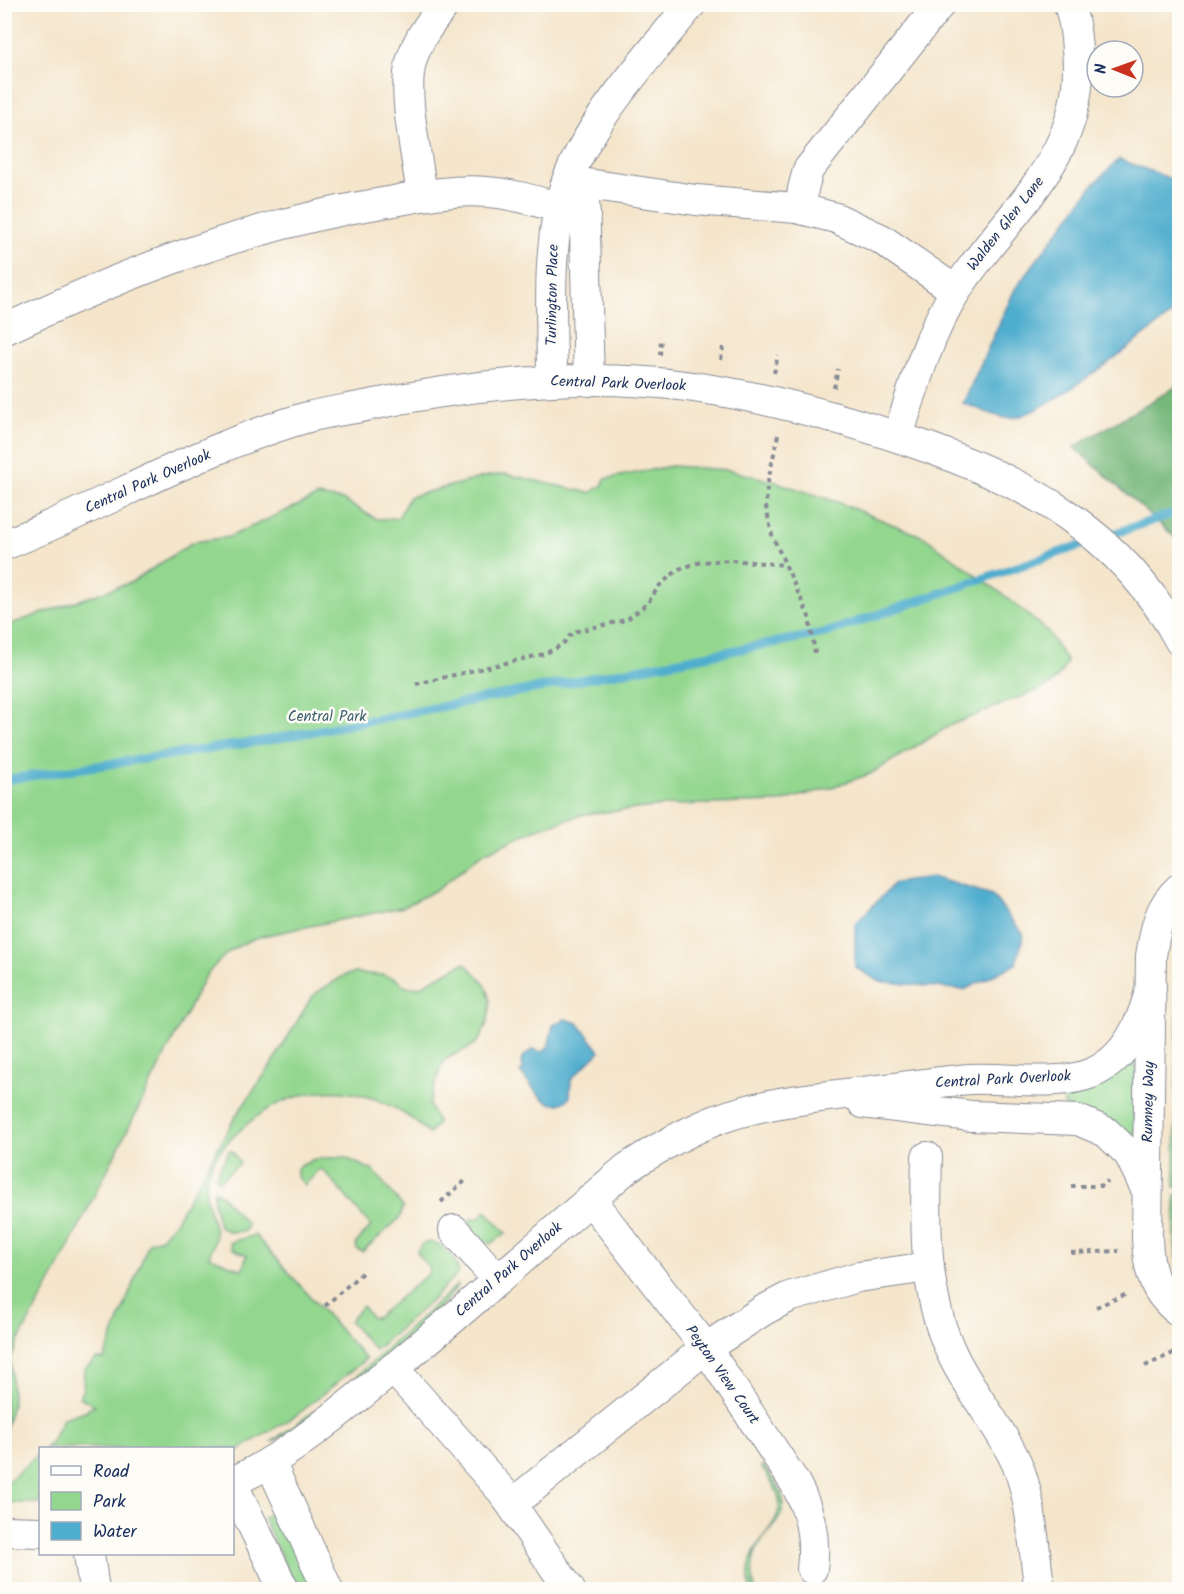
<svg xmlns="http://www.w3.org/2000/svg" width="1184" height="1594" viewBox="0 0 1184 1594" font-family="Kalam,sans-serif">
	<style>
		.green { fill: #93d78f; stroke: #578376; stroke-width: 1.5 }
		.forest { fill: #76b87a; stroke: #48746c; stroke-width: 1.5 }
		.water { fill: #4fadce; stroke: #356e96; stroke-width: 1.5 }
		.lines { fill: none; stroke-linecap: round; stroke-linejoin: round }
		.stream { stroke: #4fadce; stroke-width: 9 }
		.minor-casing { stroke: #888a94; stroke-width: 32 }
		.path { stroke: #888a94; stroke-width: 4; stroke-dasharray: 4.5 4.5; stroke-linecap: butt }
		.minor { stroke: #fff; stroke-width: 30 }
		.labels { text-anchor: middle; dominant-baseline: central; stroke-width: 5; stroke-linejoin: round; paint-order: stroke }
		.street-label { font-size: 15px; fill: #1b2f5e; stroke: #fdfcf7 }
		.park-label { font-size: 15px; fill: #3f616d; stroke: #fdfcf7 }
	</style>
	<rect width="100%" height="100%" fill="#fdfcf7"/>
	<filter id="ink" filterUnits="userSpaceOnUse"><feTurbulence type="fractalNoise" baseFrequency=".0167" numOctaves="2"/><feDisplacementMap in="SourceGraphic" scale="12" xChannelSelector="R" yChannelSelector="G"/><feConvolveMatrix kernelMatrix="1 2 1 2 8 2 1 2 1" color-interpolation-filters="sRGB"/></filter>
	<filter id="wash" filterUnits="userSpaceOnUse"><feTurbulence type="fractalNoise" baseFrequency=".008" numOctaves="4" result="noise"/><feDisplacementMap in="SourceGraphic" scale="24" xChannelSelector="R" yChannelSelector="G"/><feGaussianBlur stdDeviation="1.35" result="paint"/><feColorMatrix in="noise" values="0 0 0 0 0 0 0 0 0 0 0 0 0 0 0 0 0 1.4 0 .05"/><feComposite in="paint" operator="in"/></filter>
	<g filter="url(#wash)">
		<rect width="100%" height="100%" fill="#f4e5cb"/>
		<!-- green -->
		<g class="green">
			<path d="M671,466L728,470L773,481L837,502L924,537L1004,595L1048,632L1067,662L1061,673L1050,685L951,725L870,774L829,788L779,802L675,805L585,814L538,829L482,854L438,889L403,907L262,936C234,945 223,955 204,978L52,1280L19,1340L11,1359L12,1405L5,1430V626L132,582L193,542L229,537L318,496L343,500L376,519L398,518L409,497L488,476L506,474L590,493L602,486L605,479Z"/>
			<polygon points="1179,941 1180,1008 1177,1008"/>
			<path d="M464,963C484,979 495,992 488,1018C486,1026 483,1037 476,1043C467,1051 453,1053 444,1061C442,1063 430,1100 429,1105L438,1123L429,1134C377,1082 301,1076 245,1126C231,1138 217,1151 210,1168C200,1193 210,1208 215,1230C217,1239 212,1249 209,1256L242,1270L247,1255L232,1249L230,1242L255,1235L366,1359L297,1415L233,1453L232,1448H45L51,1443L63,1418L85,1411L95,1405L79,1397L83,1389L84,1370L96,1359H104L149,1242L161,1238L175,1222L236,1116L272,1064L311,998L319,991L345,975L354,973L383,975L396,979L406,987H419Z"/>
			<polygon points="1177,1014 1180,1014 1179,1187 1175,1187"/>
			<polygon points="1136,1060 1135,1138 1064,1105 1064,1091"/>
			<polygon points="229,1151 232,1151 240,1163 219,1181 215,1177"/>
			<polygon points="344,1157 374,1171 403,1207 400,1218 362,1252 357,1249 356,1243 371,1226 324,1171 320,1169 305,1185 297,1177 297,1168 314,1159"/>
			<polygon points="214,1191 218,1192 247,1224 245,1231 229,1232 219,1226 214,1206"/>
			<polygon points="1175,1195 1179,1195 1179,1267 1175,1245"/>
			<polygon points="486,1211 506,1233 491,1244 475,1234 469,1223 471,1219 479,1218"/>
			<path d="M428,1242C444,1243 455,1257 459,1272L429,1303L375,1350L349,1321L362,1306L371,1317L376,1318L429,1273L430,1269L417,1252L421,1245Z"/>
			<path d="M457,1285C451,1306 296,1435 271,1442L336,1395Z"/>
			<polygon points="40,1453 40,1503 5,1503 5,1484"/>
			<path d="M763,1465C769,1474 777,1483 781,1492C790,1517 770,1526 759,1545C751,1559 751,1574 755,1589H751C737,1542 789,1529 778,1495C775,1485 767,1476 761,1467Z"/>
			<polygon points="275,1511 313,1589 297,1589 263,1518"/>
		</g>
		<!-- forest -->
		<polygon class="forest" points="1179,385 1179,541 1074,447"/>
		<!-- water -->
		<g class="water">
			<path d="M1119,159L1179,182V309C1151,330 1036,423 1007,418C992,416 977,408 963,403L1015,289L1094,184Z"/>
			<polygon points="932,877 992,895 1024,935 1016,964 964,990 878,981 855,967 855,924 895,883"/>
			<path d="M565,1019L578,1023L600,1051L571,1079L570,1097C550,1119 532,1086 520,1072L524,1069L521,1064L522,1058L533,1049L541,1052L548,1048L553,1025Z"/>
		</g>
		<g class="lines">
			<!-- stream -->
			<polyline class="stream" points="4,780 268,740 825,633 1180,511"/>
		</g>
	</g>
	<g filter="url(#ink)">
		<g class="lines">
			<defs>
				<g id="minor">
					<polyline points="567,181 696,200 797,208 836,218 881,239 956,291"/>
					<polyline points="584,195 589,381"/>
					<path d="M422,196C418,161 405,107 409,73C412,46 429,24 445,4"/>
					<polyline points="801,209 803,189 808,170 940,4"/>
					<path d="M4,330C127,272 253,223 388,202C420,196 454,189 487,192C520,194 553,207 585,215"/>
					<path d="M552,381C552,323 547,261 560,204C576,134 646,60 691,4"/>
					<path d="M898,437C913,388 929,332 957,289C1009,210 1088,155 1077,49C1076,34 1074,19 1069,4"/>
					<path d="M4,545C106,505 202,447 308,417C327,412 346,410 365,406C470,384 580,372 686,386C763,396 839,417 912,442C1026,481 1120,530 1180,641"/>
					<path d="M1180,888C1159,906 1155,929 1151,956L1147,1237C1148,1268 1153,1293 1180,1312"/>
					<polyline points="863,1103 971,1116 1078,1120 1106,1132 1129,1154 1145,1187"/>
					<path d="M927,1157C925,1223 923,1297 954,1358C972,1395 1001,1427 1017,1464C1033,1502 1033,1549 1040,1590"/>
					<path d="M590,1199L706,1348L795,1483C810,1511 816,1537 812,1569"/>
					<polyline points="454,1230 498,1280"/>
					<polyline points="393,1368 502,1491 570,1590"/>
					<polyline points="270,1462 328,1590"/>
					<path d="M232,1482C286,1458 332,1418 378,1381C463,1312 544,1239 627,1168C656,1149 687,1131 719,1119C765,1102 814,1098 862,1092C897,1088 934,1082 970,1079C1007,1077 1058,1087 1092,1073C1126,1059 1143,1021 1151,987"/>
					<polyline points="232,1483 284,1590"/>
					<polyline points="512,1504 706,1348 764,1310 789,1297 858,1277 929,1267"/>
					<polyline points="4,1531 40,1532"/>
					<polyline points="89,1554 94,1590"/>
				</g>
			</defs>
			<!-- minor casing -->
			<use href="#minor" class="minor-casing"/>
			<!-- path -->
			<g class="path">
				<polyline points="660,355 661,338"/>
				<polyline points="721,360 723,347"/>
				<polyline points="774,373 778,355"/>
				<polyline points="834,388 838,369"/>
				<polyline points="778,435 767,486 766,507 772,535 809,617 815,653"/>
				<polyline points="416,684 544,654 562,645 573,632 626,620 647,604 660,585 679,569 701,562 731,560 785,565"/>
				<polyline points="1071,1186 1100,1186 1108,1181"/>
				<polyline points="441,1202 466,1180"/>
				<polyline points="1071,1253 1119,1251"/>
				<polyline points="325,1306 364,1271"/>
				<polyline points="1096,1307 1127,1294"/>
				<polyline points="1145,1366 1180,1350"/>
				<polyline points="1176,1458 1180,1457"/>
			</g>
			<!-- minor -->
			<use href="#minor" class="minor"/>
		</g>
	</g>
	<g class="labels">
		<!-- street labels -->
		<g class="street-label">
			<text transform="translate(1006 224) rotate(-52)">Walden Glen Lane</text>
			<text transform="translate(553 295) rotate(-89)">Turlington Place</text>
			<text transform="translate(618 384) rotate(2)">Central Park Overlook</text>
			<text transform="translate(148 482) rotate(-24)">Central Park Overlook</text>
			<text transform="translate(1003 1080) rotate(-3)">Central Park Overlook</text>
			<text transform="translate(1149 1102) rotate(-89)">Rumney Way</text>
			<text transform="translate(509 1270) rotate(-41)">Central Park Overlook</text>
			<text transform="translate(722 1375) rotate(55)">Peyton View Court</text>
		</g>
		<!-- park labels -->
		<g class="park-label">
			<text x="327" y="717">Central Park</text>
		</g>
	</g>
	<!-- margin -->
	<rect width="1184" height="1594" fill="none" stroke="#fdfcf7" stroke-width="24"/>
	<!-- legend -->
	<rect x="39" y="1447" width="195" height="108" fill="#fdfcf7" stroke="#a3aaba" stroke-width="1.5"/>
	<rect x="51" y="1466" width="30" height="9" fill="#ffffff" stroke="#a3aaba" stroke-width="1.5"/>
	<text x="93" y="1477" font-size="18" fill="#1b2f5e">Road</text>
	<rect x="51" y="1492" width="30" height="18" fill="#93d78f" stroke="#a3aaba" stroke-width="1.5"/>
	<text x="93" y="1507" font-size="18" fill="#1b2f5e">Park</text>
	<rect x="51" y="1522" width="30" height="18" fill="#4fadce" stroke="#a3aaba" stroke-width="1.5"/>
	<text x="93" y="1537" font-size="18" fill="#1b2f5e">Water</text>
	<!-- north arrow -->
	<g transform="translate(1115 69) rotate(271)"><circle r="28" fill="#fdfcf7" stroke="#a3aaba" stroke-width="1.5"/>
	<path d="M0-4.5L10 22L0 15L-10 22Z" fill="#c8321e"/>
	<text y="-9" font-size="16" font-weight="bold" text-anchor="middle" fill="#1b2f5e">N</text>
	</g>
</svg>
